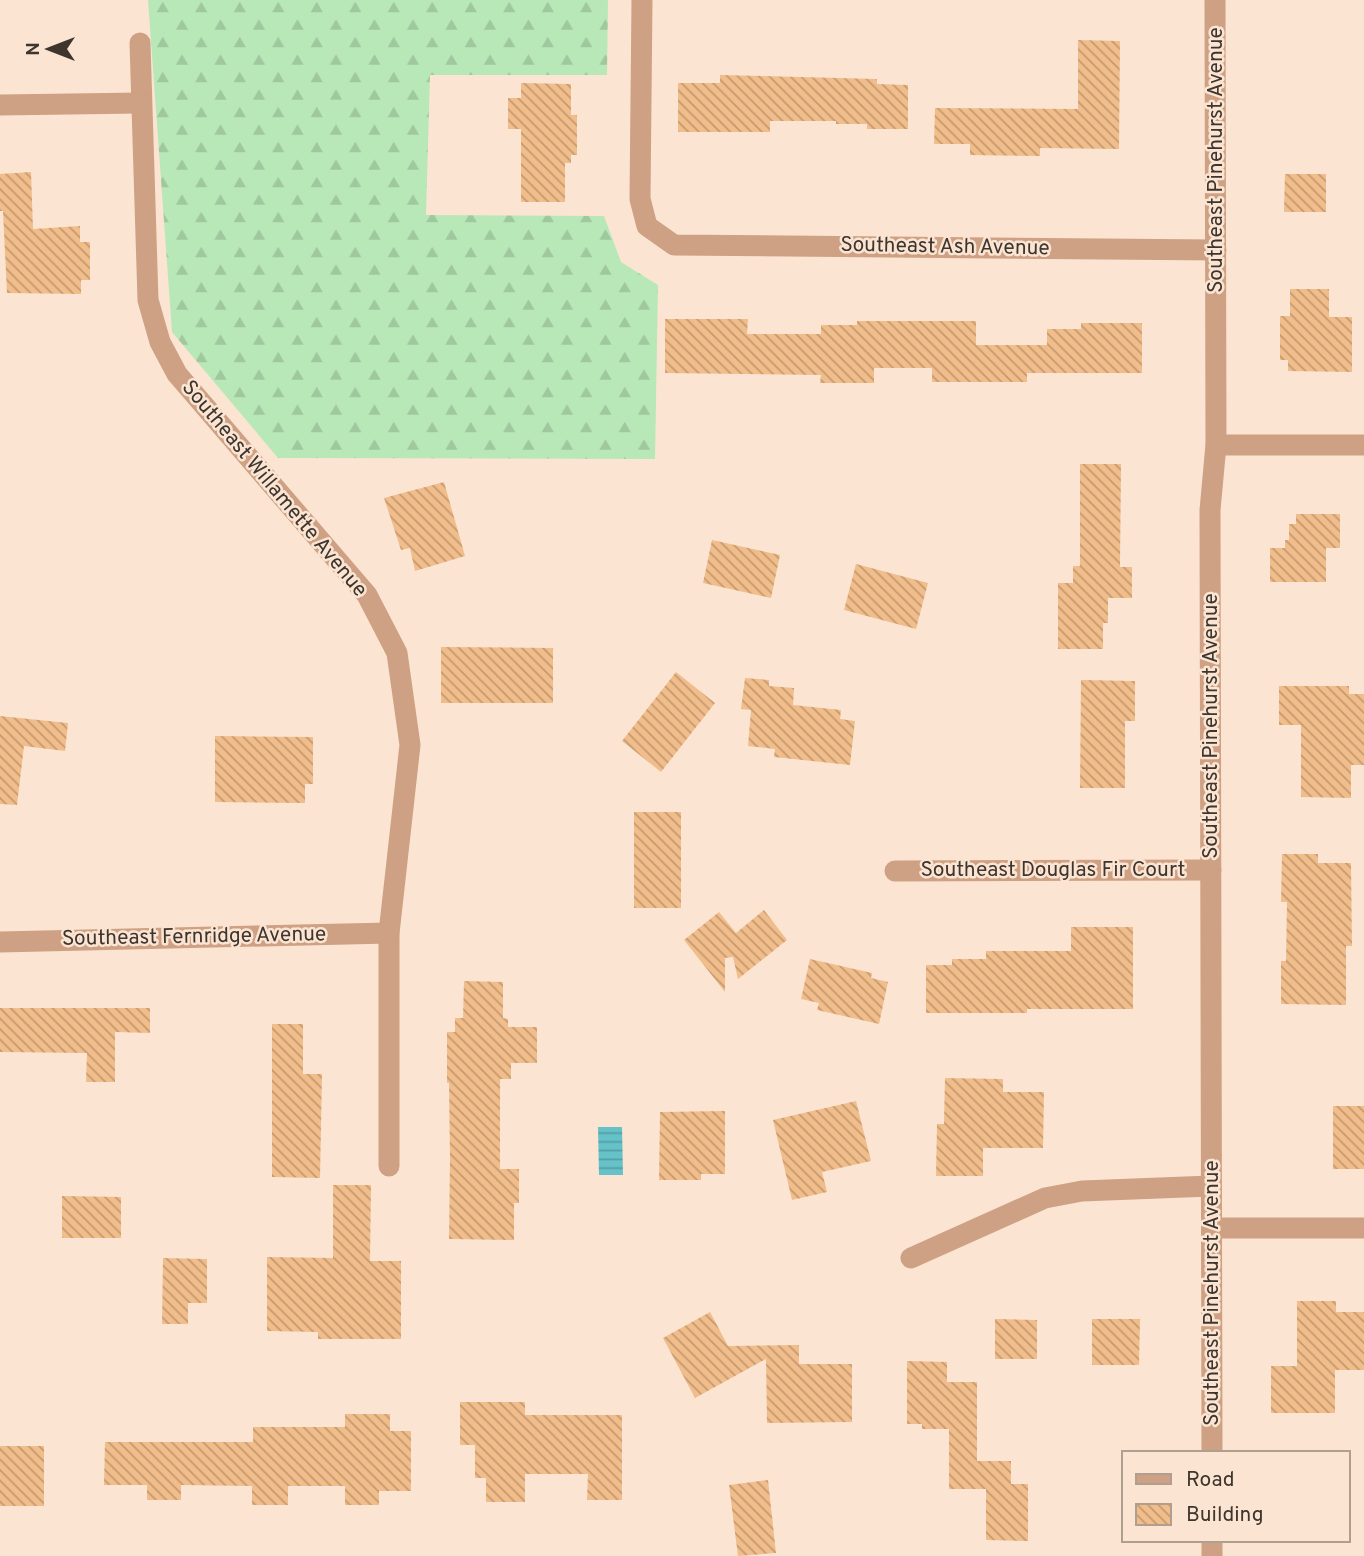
<svg xmlns="http://www.w3.org/2000/svg" width="1364" height="1556" viewBox="0 0 1364 1556" font-family="Overpass,sans-serif">
	<style>
		.forest { fill: url(#forest-firs) }
		.water { fill: url(#water-rules) }
		.building { fill: url(#building-back-hatch) }
		.lines { fill: none; stroke-linecap: round; stroke-linejoin: round }
		.minor { stroke: #cea184; stroke-width: 21 }
		.labels { text-anchor: middle; dominant-baseline: central; stroke-width: 5; stroke-linejoin: round; paint-order: stroke }
		.street-label { font-size: 21px; fill: #3d352e; stroke: #fbe5d2 }
	</style>
	<defs>
		<pattern id="forest-firs" width="22" height="20" patternUnits="userSpaceOnUse" patternTransform="scale(1.75)"><rect width="22" height="20" fill="#b8e8b8"/><path d="M5 1l3.5 6h-7zM16 11l3.5 6h-7z" fill="#9fc89e"/></pattern>
		<pattern id="water-rules" width="6" height="5" patternUnits="userSpaceOnUse" patternTransform="scale(1.75)"><rect width="6" height="5" fill="#66c2c9"/><path d="M0 2.5h6" fill="none" stroke="#559ea4"/></pattern>
		<pattern id="building-back-hatch" width="6" height="6" patternUnits="userSpaceOnUse" patternTransform="scale(1.75)"><rect width="6" height="6" fill="#f1bd8a"/><path d="M-1 5l2 2M0 0l6 6M5-1l2 2" fill="none" stroke="#c49a71"/></pattern>
	</defs>
	<rect width="100%" height="100%" fill="#fbe5d2"/>
	<!-- forest -->
	<polygon class="forest" points="148,0 608,0 607,75 430,75 426,215 604,216 621,262 658,285 655,459 278,458 172,332"/>
	<!-- water -->
	<polygon class="water" points="598,1127 622,1127 623,1175 599,1175"/>
	<!-- building -->
	<g class="building">
		<polygon points="1078,40 1120,41 1119,149 1040,148 1040,156 970,155 970,144 934,144 935,108 1078,109"/>
		<polygon points="720,75 877,79 877,84 908,85 908,129 867,129 867,124 836,124 836,121 770,121 770,132 678,132 678,83 720,83"/>
		<polygon points="521,83 571,84 571,115 577,115 577,155 571,155 571,163 565,163 565,202 521,202 521,129 508,129 508,98 521,98"/>
		<polygon points="31,172 33,229 80,226 80,242 90,242 90,280 81,280 81,294 7,293 3,211 0,211 0,174"/>
		<polygon points="1285,174 1326,174 1326,212 1284,212"/>
		<polygon points="1290,289 1329,289 1329,317 1352,317 1352,372 1288,371 1288,360 1280,360 1280,316 1290,316"/>
		<polygon points="665,319 748,319 747,334 821,334 821,325 857,325 857,321 976,321 976,345 1047,345 1047,329 1081,329 1081,323 1142,323 1142,373 1027,373 1027,382 932,382 932,368 874,368 874,383 820,383 821,375 665,373"/>
		<polygon points="1080,464 1121,464 1120,567 1132,567 1132,598 1108,598 1108,623 1103,623 1103,649 1058,649 1058,583 1073,583 1073,566 1080,566"/>
		<polygon points="444,482 465,556 415,571 410,548 401,550 384,498"/>
		<polygon points="1296,514 1340,514 1340,548 1326,548 1326,582 1270,582 1270,548 1285,548 1285,540 1289,540 1289,524 1296,524"/>
		<polygon points="712,540 780,555 771,598 703,583"/>
		<polygon points="856,564 928,583 916,629 844,610"/>
		<polygon points="441,647 553,648 553,703 441,703"/>
		<polygon points="676,672 715,703 661,772 622,741"/>
		<polygon points="745,678 769,680 769,686 794,688 793,705 841,710 840,719 855,721 850,765 774,757 775,749 748,746 751,710 741,709"/>
		<polygon points="1081,680 1135,681 1135,721 1125,721 1125,788 1080,788"/>
		<polygon points="1279,686 1349,686 1349,694 1364,694 1364,765 1351,765 1351,798 1301,797 1301,725 1279,725"/>
		<polygon points="0,716 68,723 65,751 24,746 17,805 0,804"/>
		<polygon points="215,736 313,737 313,784 305,784 305,803 215,802"/>
		<rect x="634" y="812" width="47" height="96"/>
		<polygon points="1282,854 1318,854 1318,863 1351,863 1352,946 1346,946 1346,1005 1281,1004 1281,961 1286,961 1287,902 1281,902"/>
		<polygon points="764,910 787,940 738,979 733,957 725,958 725,992 684,940 719,912 736,933"/>
		<polygon points="1071,927 1133,927 1133,1009 1027,1009 1027,1013 926,1013 926,965 952,965 952,959 986,959 986,951 1071,951"/>
		<polygon points="810,959 872,973 871,978 888,982 879,1024 817,1010 819,1003 801,999"/>
		<polygon points="464,981 503,982 503,1018 508,1019 508,1027 537,1027 537,1063 511,1063 511,1079 500,1079 500,1169 519,1169 519,1203 514,1203 514,1240 449,1239 450,1158 449,1083 447,1083 447,1032 455,1032 455,1018 463,1018"/>
		<polygon points="0,1008 150,1008 150,1033 115,1032 115,1082 86,1082 87,1053 0,1052"/>
		<polygon points="272,1024 303,1024 303,1074 322,1074 320,1178 272,1177"/>
		<polygon points="945,1078 1003,1079 1003,1092 1044,1092 1043,1148 983,1148 983,1176 936,1176 937,1124 944,1124"/>
		<polygon points="856,1101 871,1161 822,1172 827,1192 792,1200 773,1120"/>
		<rect x="1333" y="1106" width="31" height="63"/>
		<polygon points="725,1111 725,1174 701,1174 701,1180 659,1180 660,1112"/>
		<polygon points="333,1185 371,1185 370,1261 401,1261 401,1339 318,1339 318,1332 267,1331 267,1257 333,1258"/>
		<polygon points="62,1196 121,1197 121,1238 62,1238"/>
		<polygon points="163,1258 207,1259 207,1303 188,1303 188,1324 162,1324"/>
		<polygon points="1297,1301 1336,1301 1336,1312 1364,1312 1364,1370 1335,1370 1335,1413 1271,1413 1271,1366 1297,1366"/>
		<polygon points="710,1312 728,1346 799,1345 799,1364 852,1364 852,1422 767,1423 766,1359 695,1398 663,1338"/>
		<polygon points="995,1319 1037,1320 1037,1359 995,1359"/>
		<polygon points="1092,1319 1140,1319 1139,1365 1092,1365"/>
		<polygon points="907,1361 947,1362 947,1382 977,1382 977,1461 1011,1461 1011,1484 1028,1484 1028,1541 986,1540 986,1489 949,1489 949,1429 922,1429 922,1424 907,1424"/>
		<polygon points="460,1402 525,1402 525,1415 622,1415 622,1500 587,1500 588,1474 525,1474 525,1502 486,1502 486,1478 475,1478 475,1445 460,1445"/>
		<polygon points="345,1414 390,1414 390,1431 411,1431 411,1491 379,1491 379,1505 345,1505 345,1486 288,1486 288,1505 252,1505 252,1486 181,1485 181,1500 147,1500 147,1485 104,1485 105,1442 253,1442 253,1427 345,1427"/>
		<rect x="0" y="1446" width="44" height="60"/>
		<polygon points="768,1480 776,1553 738,1556 729,1485"/>
	</g>
	<g class="lines">
		<!-- minor -->
		<g class="minor">
			<polyline points="642,0 640,199 647,226 674,245 1216,250"/>
			<polyline points="140,43 148,300 160,342 177,374 367,595 397,653 410,745 389,933 389,1166"/>
			<polyline points="0,105 140,103"/>
			<polyline points="1216,445 1364,445"/>
			<polyline points="895,871 1211,870"/>
			<polyline points="0,942 389,933"/>
			<polyline points="1212,1228 1364,1228"/>
			<polyline points="911,1258 1045,1198 1082,1191 1211,1186"/>
			<polyline points="1212,1453 1210,510 1216,445 1215,0"/>
			<polyline points="1212,1540 1212,1556"/>
		</g>
	</g>
	<g class="labels">
		<!-- street labels -->
		<g class="street-label">
			<text transform="translate(1216 160) rotate(-90)">Southeast Pinehurst Avenue</text>
			<text transform="translate(945 247) rotate(1)">Southeast Ash Avenue</text>
			<text transform="translate(274 489) rotate(50)">Southeast Willamette Avenue</text>
			<text transform="translate(1211 726) rotate(-90)">Southeast Pinehurst Avenue</text>
			<text x="1053" y="870">Southeast Douglas Fir Court</text>
			<text transform="translate(194 937) rotate(-1)">Southeast Fernridge Avenue</text>
			<text transform="translate(1212 1293) rotate(-90)">Southeast Pinehurst Avenue</text>
		</g>
	</g>
	<!-- legend -->
	<rect x="1122" y="1451" width="228" height="91" fill="#fbe5d2" stroke="#af9f90" stroke-width="2"/>
	<rect x="1136" y="1474" width="35" height="10" fill="#cea184" stroke="#af9f90" stroke-width="2"/>
	<text x="1186" y="1486" font-size="21" fill="#3d352e">Road</text>
	<rect x="1136" y="1504" width="35" height="21" fill="url(#building-back-hatch)" stroke="#af9f90" stroke-width="2"/>
	<text x="1186" y="1521" font-size="21" fill="#3d352e">Building</text>
	<!-- north arrow -->
	<g transform="translate(49 49) rotate(270)" stroke="#fbe5d2" stroke-width="5" paint-order="stroke">
	<path d="M0-5L12 26L0 18L-12 26Z" fill="#3d352e"/>
	<text y="-10" font-size="19" font-weight="bold" text-anchor="middle" fill="#3d352e">N</text>
	</g>
</svg>
